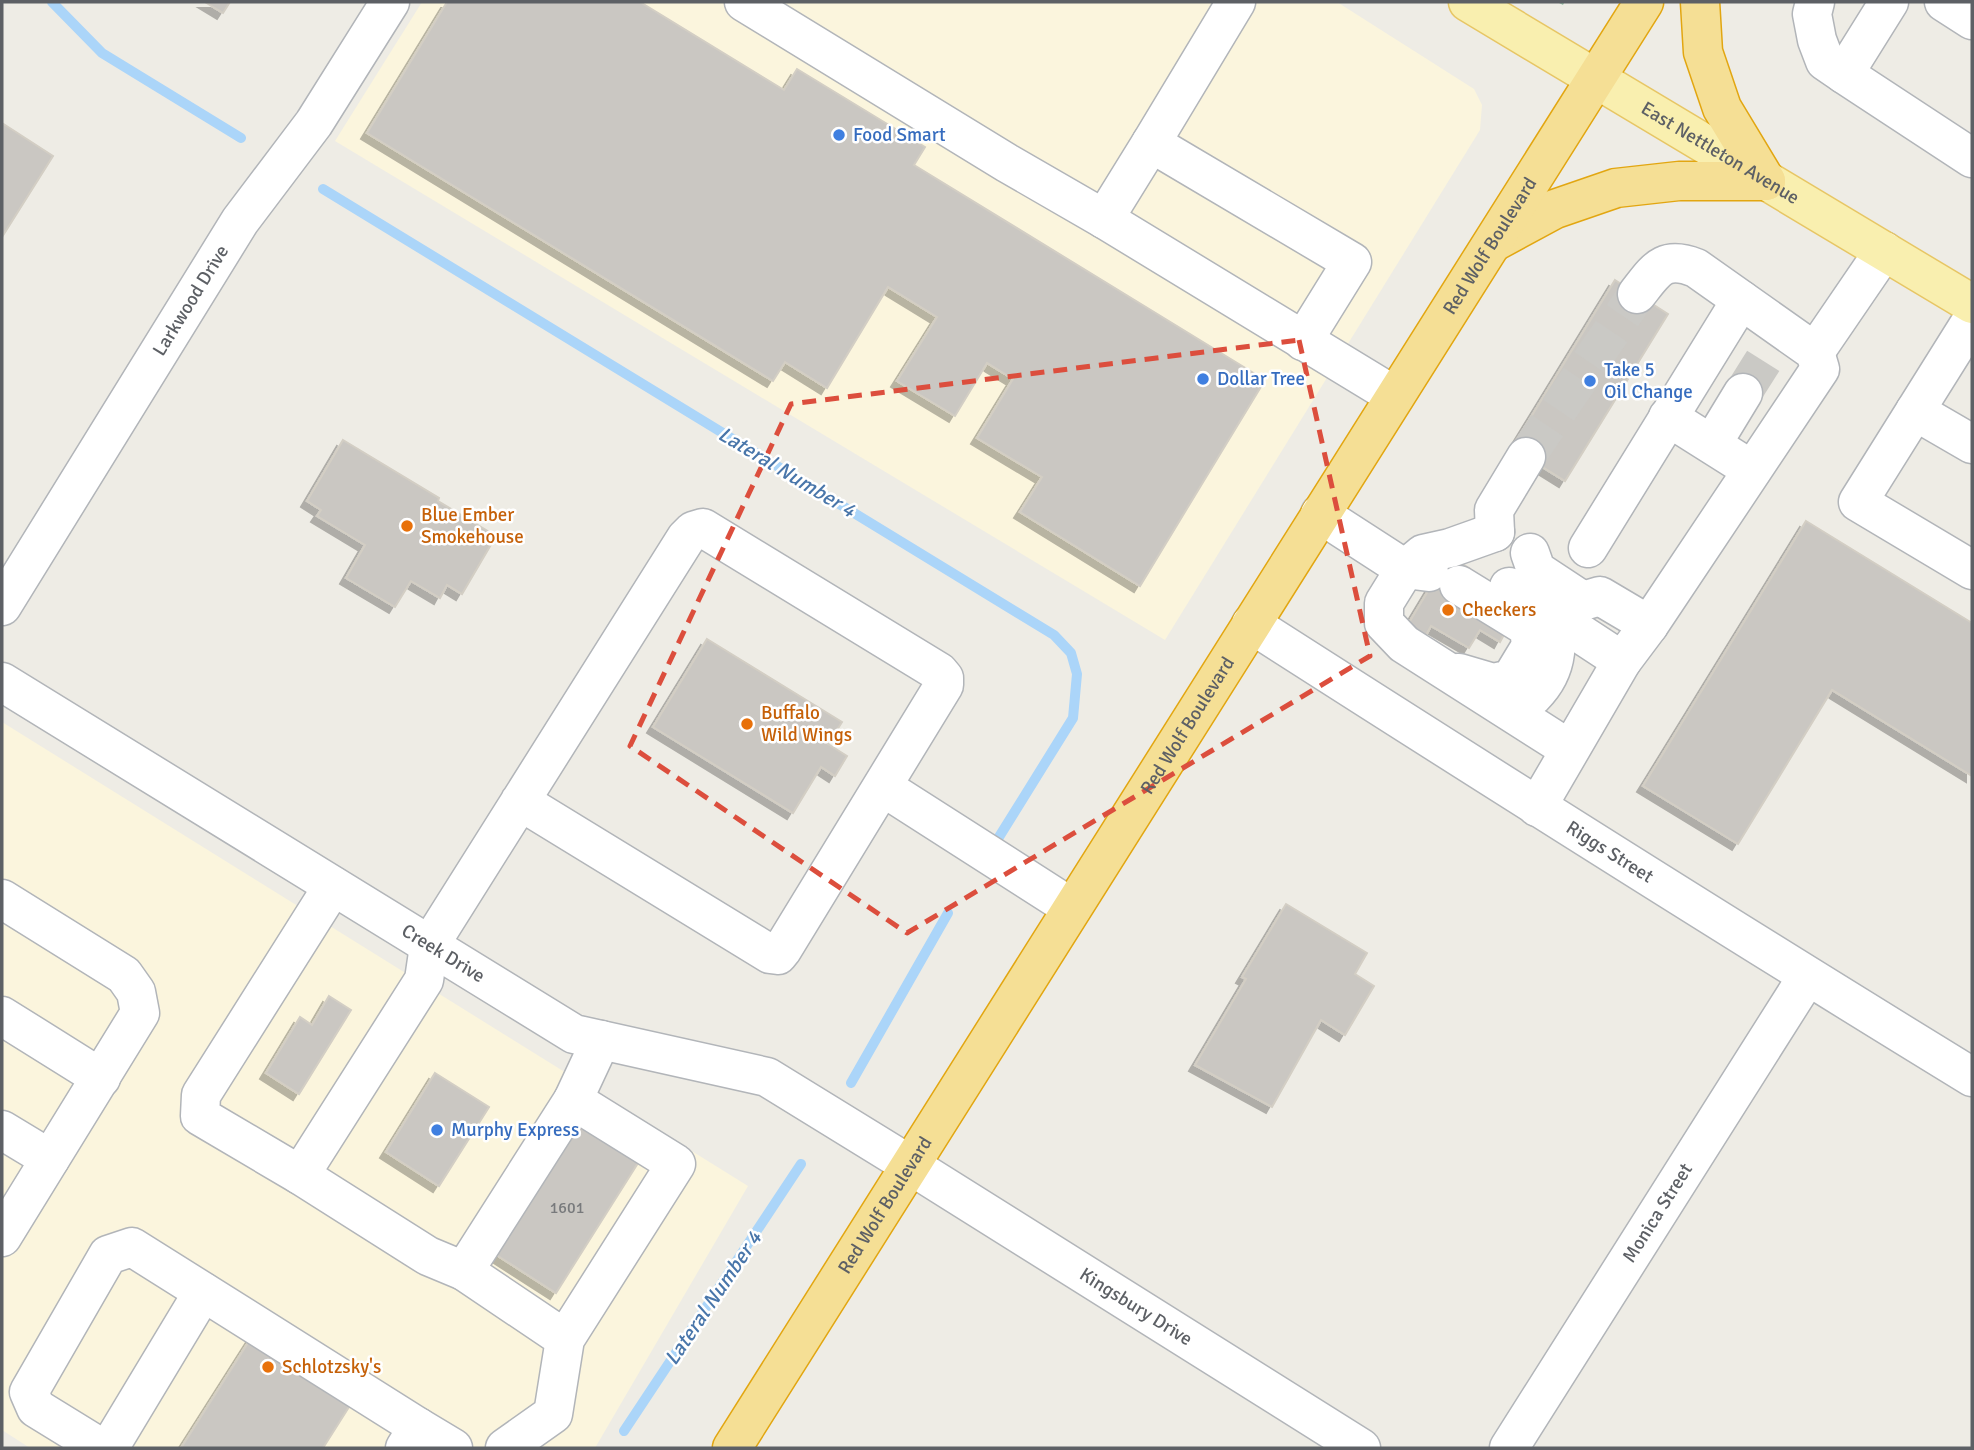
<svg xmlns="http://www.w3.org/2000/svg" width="1974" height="1450" viewBox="0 0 1974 1450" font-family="Signika,sans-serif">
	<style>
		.commercial { fill: #fbf5dd }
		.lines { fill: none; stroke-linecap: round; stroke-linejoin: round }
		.stream { stroke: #abd5f9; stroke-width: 10 }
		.building { fill: #cac7c2; stroke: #d3cec4; stroke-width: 2; filter: url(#shadow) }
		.minor-tunnel { stroke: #cac9c5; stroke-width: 38; stroke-dasharray: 38 19; stroke-linecap: butt }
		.minor-casing { stroke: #b2b5b9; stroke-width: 41 }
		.major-casing { stroke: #e7c665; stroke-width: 41 }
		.highway-casing { stroke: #e2a611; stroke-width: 41 }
		.path { stroke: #9cc2a8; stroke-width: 4.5; stroke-dasharray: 7 3.5; stroke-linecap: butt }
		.minor { stroke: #fff; stroke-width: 38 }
		.major { stroke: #f9efaf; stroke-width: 38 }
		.highway { stroke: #f5df95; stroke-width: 38 }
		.marked { fill: none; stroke: #dc4e3d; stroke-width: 5; stroke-dasharray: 14 9; stroke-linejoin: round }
		.shop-dot { fill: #3f7fe0; stroke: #fff; stroke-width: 2.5 }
		.food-dot { fill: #e8710a; stroke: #fff; stroke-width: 2.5 }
		.labels { text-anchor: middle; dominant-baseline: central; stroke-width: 5; stroke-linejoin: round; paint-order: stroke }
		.number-label { font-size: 16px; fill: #787a7c }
		.shop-label { font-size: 19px; fill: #366cbe; stroke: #fff; text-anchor: start }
		.street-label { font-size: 19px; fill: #5d6065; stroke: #fff }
		.food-label { font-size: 19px; fill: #c56008; stroke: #fff; text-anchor: start }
		.water-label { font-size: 21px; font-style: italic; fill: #4976aa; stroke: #fff }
	</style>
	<defs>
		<filter id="shadow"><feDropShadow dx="-6" dy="6" stdDeviation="0" flood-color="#0004"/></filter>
	</defs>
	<rect width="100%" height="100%" fill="#eeece5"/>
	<!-- commercial -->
	<g class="commercial">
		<polygon points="422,2 1337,2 1474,89 1482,105 1480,130 1165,640 335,141"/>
		<polygon points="2,722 748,1186 595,1448 30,1448 2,1430"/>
	</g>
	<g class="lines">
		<!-- stream -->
		<g class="stream">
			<polyline points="52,2 102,53 241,138"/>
			<polyline points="323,189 1054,635 1071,653 1077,674 1073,718 999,837"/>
			<polyline points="851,1083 948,913"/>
			<polyline points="624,1431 801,1164"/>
		</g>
	</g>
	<!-- building -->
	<g class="building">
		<polygon points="205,2 230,2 223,13"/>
		<polygon points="447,2 640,2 784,90 797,69 925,147 914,165 1265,380 1140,586 1020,512 1042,477 977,438 1013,379 987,363 955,416 897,381 937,317 888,287 827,388 785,362 773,381 367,133"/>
		<polygon points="2,123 53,156 2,237"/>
		<polygon points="1615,280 1668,314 1565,481 1512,448"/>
		<polygon points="343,440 439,498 438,501 496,536 462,594 447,585 440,598 411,581 395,607 346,578 365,545 317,516 321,510 307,501"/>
		<polygon points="1806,521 1972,623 1972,776 1832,690 1738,844 1643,786"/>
		<polygon points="1449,556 1469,568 1453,594 1508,627 1500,642 1480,630 1469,648 1431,626 1425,637 1407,626"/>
		<polygon points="707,639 842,722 828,744 847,756 835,776 821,767 793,813 653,727"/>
		<polygon points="1286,904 1367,953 1355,974 1374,986 1345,1035 1321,1020 1272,1107 1195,1065 1246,979 1242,977"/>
		<polygon points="329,996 351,1010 299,1094 266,1073 300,1017 312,1025"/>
		<polygon points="435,1073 489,1107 439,1186 386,1152"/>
		<polygon points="577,1124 638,1163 556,1293 495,1254"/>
		<polygon points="253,1335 354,1399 323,1448 181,1448"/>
	</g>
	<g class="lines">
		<!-- minor-tunnel -->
		<g class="minor-tunnel">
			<polyline points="1743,393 1765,358"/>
			<polyline points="1526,457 1637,294"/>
		</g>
		<defs>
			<g id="minor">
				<polyline points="744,2 1007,163 1104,219 1395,396"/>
				<polyline points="1236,2 1151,143 1352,262 1303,341"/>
				<polyline points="1815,2 1812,14 1817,40 1825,61 1844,74"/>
				<polyline points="1889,2 1844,74 1972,158"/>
				<polyline points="1944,2 1972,20"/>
				<polyline points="1104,219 1151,143"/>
				<polyline points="1972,320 1858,502 1972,570"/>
				<polyline points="1815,352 1884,251"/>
				<polyline points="1915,411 1972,444"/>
				<polyline points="1668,417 1752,470"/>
				<polyline points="1712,444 1743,393"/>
				<polyline points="1320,514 1405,569 1429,572"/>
				<polyline points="1495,532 1450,548 1423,554 1405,569 1384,603 1384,623 1404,644 1569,749"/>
				<polyline points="1495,532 1494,510 1526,457"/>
				<polyline points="1588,548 1741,300"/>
				<polyline points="1530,553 1536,570 1583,601 1600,596 1649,625"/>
				<polyline points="1509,587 1622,661"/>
				<path id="s1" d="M2,606L240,221L314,123L390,2"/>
				<path id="s2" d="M1251,624C1490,777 1730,929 1972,1077"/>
				<polyline points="1459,673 1493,683 1511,679 1531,646 1529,628 1459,585"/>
				<path id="s3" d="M2,682L574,1034L767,1077L910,1165L1361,1448"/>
				<path d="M1493,683L1519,696H1533C1545,684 1553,669 1555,653L1547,642L1529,628"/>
				<polyline points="883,787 1072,908"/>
				<path d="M1537,807L1622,661L1649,625L1820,369L1815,352L1696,268C1663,255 1656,270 1637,294"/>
				<polyline points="2,899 124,975 136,992 140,1013 2,1237"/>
				<polyline points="2,1016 101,1078"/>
				<polyline points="573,1100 601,1040"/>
				<polyline points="2,1130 50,1159"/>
				<polyline points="300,1175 200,1116 201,1095 333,886"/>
				<polyline points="464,1271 428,1256 300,1175 424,980 429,946 686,538 693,531 703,528 939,672 944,678 944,685 782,950 778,955 770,954 520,801"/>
				<polyline points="101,1448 36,1408 29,1392 108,1255 132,1247 418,1427"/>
				<polyline points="109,1448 203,1292"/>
				<polyline points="405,1448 418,1427 453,1448"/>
				<polyline points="505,1448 553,1414 565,1339 676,1164 573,1100 464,1271 565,1339"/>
				<path id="s4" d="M1509,1448L1807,977"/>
			</g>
			<g id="major">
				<path id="s5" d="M1468,2L1972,304"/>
			</g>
			<g id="highway">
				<polyline points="1700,2 1703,52 1722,108 1766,181"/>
				<polyline points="1494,242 1555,209 1616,188 1679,181 1766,181"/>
				<path id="s6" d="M732,1448L1644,2"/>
			</g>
		</defs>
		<!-- minor casing -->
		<use href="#minor" class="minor-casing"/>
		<!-- major casing -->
		<use href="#major" class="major-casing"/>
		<!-- highway casing -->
		<use href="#highway" class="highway-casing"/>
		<!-- path -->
		<polyline class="path" points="1561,4 1562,2"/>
		<!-- minor -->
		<use href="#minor" class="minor"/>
		<!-- major -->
		<use href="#major" class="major"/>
		<!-- highway -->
		<use href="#highway" class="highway"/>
	</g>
	<!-- marked area -->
	<path class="marked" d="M1299,340L1370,656L907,933L630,746L791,404Z"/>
	<!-- markers -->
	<g class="shop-dot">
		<circle cx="839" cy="135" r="7"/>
		<circle cx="1203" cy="379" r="7"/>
		<circle cx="1590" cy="381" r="7"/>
		<circle cx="437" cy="1130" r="7"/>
	</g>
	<g class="food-dot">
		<circle cx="407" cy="526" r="7"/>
		<circle cx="1448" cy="610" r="7"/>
		<circle cx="747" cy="724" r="7"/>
		<circle cx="268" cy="1367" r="7"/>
	</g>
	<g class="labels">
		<!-- number labels -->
		<g class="number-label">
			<text x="567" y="1208">1601</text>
		</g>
		<!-- shop labels -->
		<g class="shop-label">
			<text x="853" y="135">Food Smart</text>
			<text x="1604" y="370">Take 5<tspan x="1604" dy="22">Oil Change</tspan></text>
			<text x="1217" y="379">Dollar Tree</text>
			<text x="451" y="1130">Murphy Express</text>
		</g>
		<!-- street labels -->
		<g class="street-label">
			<text stroke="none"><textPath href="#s5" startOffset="294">East Nettleton Avenue</textPath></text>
			<text stroke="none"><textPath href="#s6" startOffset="1421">Red Wolf Boulevard</textPath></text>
			<text stroke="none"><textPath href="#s1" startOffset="359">Larkwood Drive</textPath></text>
			<text stroke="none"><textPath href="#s6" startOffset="854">Red Wolf Boulevard</textPath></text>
			<text stroke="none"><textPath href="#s2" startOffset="425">Riggs Street</textPath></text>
			<text stroke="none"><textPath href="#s3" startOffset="518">Creek Drive</textPath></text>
			<text stroke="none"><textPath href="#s6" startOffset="287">Red Wolf Boulevard</textPath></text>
			<text stroke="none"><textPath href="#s4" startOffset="278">Monica Street</textPath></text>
			<text stroke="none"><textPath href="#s3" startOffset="1304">Kingsbury Drive</textPath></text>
		</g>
		<!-- food labels -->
		<g class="food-label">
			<text x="421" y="515">Blue Ember<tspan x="421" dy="22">Smokehouse</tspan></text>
			<text x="1462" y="610">Checkers</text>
			<text x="761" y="713">Buffalo<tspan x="761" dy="22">Wild Wings</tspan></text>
			<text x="282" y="1367">Schlotzsky's</text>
		</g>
		<!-- water labels -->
		<g class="water-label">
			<text transform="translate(787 472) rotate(31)">Lateral Number 4</text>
			<text transform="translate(713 1298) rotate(-56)">Lateral Number 4</text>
		</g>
	</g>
	<!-- border -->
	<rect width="1974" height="1450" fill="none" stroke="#5d6065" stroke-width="7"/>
</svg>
